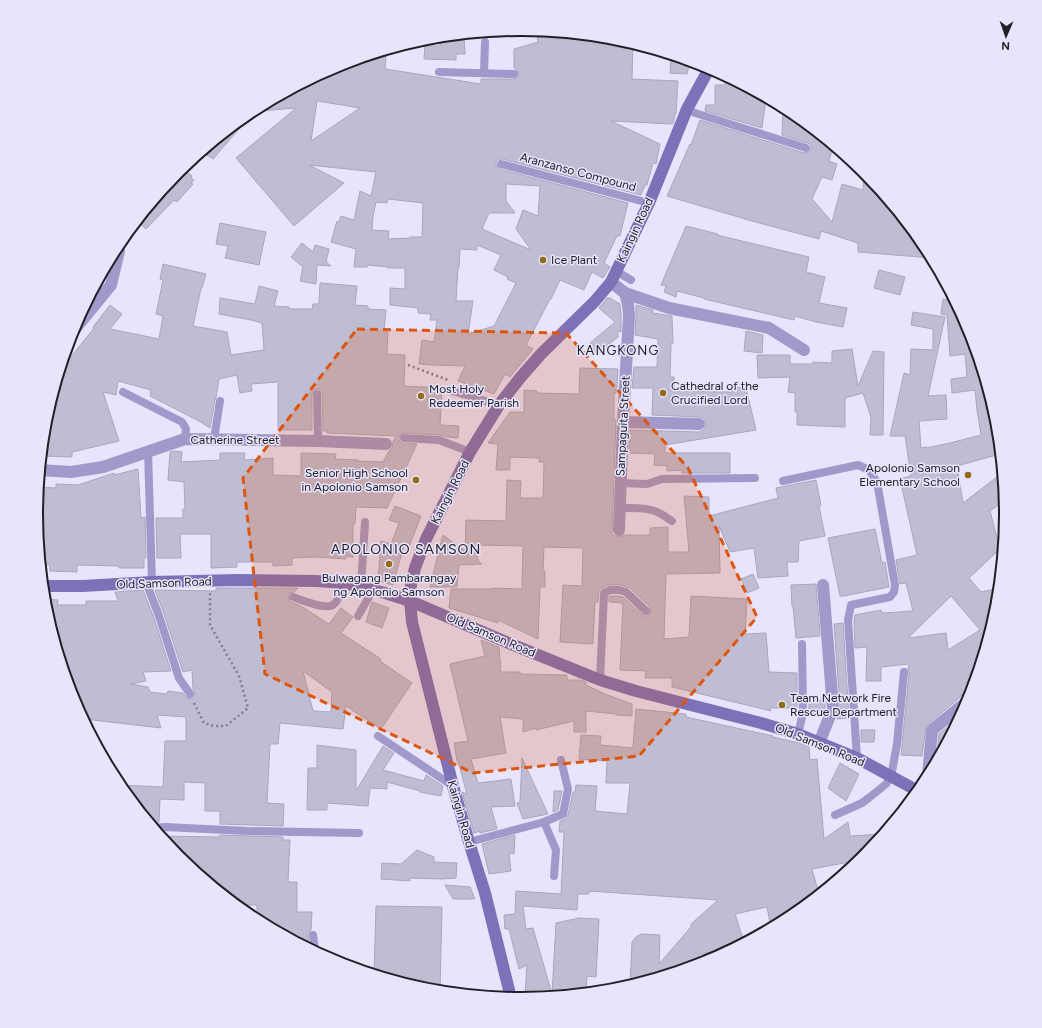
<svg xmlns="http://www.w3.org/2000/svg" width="1042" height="1028" viewBox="0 0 1042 1028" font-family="Figtree,sans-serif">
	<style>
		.building { fill: #bfbdd4; stroke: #a9a6bd; fill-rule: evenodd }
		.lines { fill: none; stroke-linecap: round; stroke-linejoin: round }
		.path { stroke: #7f7d8e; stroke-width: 2.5; stroke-dasharray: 2 3; stroke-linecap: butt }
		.lane { stroke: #a099c9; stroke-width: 8 }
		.street { stroke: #a099c9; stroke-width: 12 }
		.secondary { stroke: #7e71b8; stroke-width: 12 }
		.marked { fill: #de560d; fill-opacity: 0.2; stroke: #de560d; stroke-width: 3; stroke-dasharray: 8 5; stroke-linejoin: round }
		.poi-dot { fill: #936b14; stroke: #e7e4fd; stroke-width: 1.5 }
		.labels { text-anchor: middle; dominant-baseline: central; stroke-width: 3; stroke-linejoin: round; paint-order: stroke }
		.street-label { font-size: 12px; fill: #212029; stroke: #e7e4fd }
		.poi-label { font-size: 12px; fill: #212029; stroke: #e7e4fd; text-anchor: start }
		.neighbourhood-label { font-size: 13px; letter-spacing: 1px; fill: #212029; stroke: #e7e4fd }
		.quarter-label { font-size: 14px; letter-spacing: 1px; fill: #212029; stroke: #e7e4fd }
		.rim { fill: none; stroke: #212029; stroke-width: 2 }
	</style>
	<rect width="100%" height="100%" fill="#e7e4fd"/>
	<!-- building -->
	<g class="building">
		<path d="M536,31L564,33V39L589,36L616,38L633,44L632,79L678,81L676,114H675L673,124L611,121L660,144L656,164L653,163L647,185H645L641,195L502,159H499L497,160L496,163V166L500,169L628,203L620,236H617L604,263L610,267L603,278L592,272L584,290L560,280L551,299H550L526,345L533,349L510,377L505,374L494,394L458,381L465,366L432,365L419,364L422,340L434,342L437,320H430L431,314L418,313V308L390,305V288L405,289V268H388V267L368,265L367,267H354L356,249L331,242L337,221L339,222L341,216L354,220L360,191L371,196L376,172L309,165L344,183L294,226L236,158L296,108L249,112L277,97L282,102L296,88V87L332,68L350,71L351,61L374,54L386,56L385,69L481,84V79H514L518,77L519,74L517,70L514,68V49L538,42ZM317,101L360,108L311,141ZM506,184L540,186L538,216L523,210L516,229L531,250L482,229L489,213H515L506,201ZM388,199L423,203L422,237H410V238L388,239L389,231L372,230L373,216L376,202L387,203ZM477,245L501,255L494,270L508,277L507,279L516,283L494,326L468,334L473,301H456L458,268H459L460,249L477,250Z"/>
		<polygon points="456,35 456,38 464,37 465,54 456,54 456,60 424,59 425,46 440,46 440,37"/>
		<polygon points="671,55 690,61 687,74 670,73"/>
		<polygon points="725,76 766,98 762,128 705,111 706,105 715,105 715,85 725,85"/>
		<polygon points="783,107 791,111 833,146 829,161 837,164 832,180 822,177 812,199 832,222 842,184 863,190 864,172 924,245 931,258 858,252 858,243 821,231 819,239 752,221 667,196 690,144 691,145 700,120 804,153 809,152 811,149 811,146 810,144 782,135"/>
		<polygon points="236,123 240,128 213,159 202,152"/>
		<polygon points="182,168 192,176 191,178 194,180 191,183 193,184 177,202 174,200 146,229 137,221 178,171"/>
		<polygon points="220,223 266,232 259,265 225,258 228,246 216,244"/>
		<polygon points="686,226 718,234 717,235 809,257 806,272 825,277 819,303 847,308 843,327 816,322 795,316 794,320 704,299 704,298 677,291 676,297 664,292 666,286 661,285"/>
		<polygon points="302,243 313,252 315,245 329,249 326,262 331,266 317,265 316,284 300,281 303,267 291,257"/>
		<polygon points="163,264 206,274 202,288 201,288 193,326 227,332 231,355 264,350 262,323 251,320 219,314 220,298 255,304 259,286 278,291 274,306 289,307 289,309 312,309 313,304 319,304 320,283 357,286 355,305 368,306 368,309 386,310 384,332 388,332 387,354 405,355 404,386 442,388 440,425 459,426 458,438 447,437 439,435 404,433 400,435 399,437 399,440 401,443 417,444 387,508 356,507 355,524 353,524 353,557 346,556 346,559 316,557 292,558 292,565 273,566 273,562 237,562 237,567 211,568 211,534 180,534 181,558 157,558 156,518 183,518 183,509 185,509 184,482 168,480 170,452 174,451 182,452 181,462 220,460 220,453 245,453 244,460 273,458 273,475 301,476 301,453 336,454 335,459 358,460 358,461 383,462 389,451 392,448 393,442 396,436 327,433 328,431 323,431 322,394 321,391 319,389 316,389 314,390 312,394 312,430 278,430 278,382 251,384 252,391 240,393 237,375 219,379 216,397 215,400 210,428 199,421 150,396 151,390 118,381 116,395 103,392 119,441 72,452 72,457 42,456 45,419 63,363 66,363 94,328 93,327 110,305 122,314 110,329 159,339 163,316 156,314 163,280 160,279"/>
		<polygon points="879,270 905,277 900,295 874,288"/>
		<polygon points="607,298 610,298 620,304 621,316 621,332 618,331 618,337 597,354 589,344 615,322 599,308"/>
		<path d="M943,299L954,301L969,329L977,353L979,369H981L997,420L1000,454L957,466L963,503L1002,473L1005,500L990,511L1000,549L969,578L981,592L999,588L997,609L974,683L958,699L926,726L922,756L901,755L902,745L909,673L908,669L909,664L881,667V681H866L867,647L855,648L854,620L855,615L881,610L882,613L913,611L906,583L900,584L896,560L917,555L900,479L911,476L905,436H890L904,373L910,375L911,349L933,350V329L911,325L913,312L945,317L928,396L946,395L947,419L919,421L921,448L926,447V448L955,442H954L981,435L977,410L975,390L952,393L951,379L967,377L965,354L950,356L947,315L941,314ZM951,596L980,630L948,650L946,633L908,638Z"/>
		<polygon points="636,305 653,310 653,313 672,316 673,344 671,343 670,377 674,377 674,391 732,392 732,387 746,388 756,430 665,445 665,453 730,453 730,473 682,473 682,470 667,471 667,466 654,465 655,454 629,453 630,430 699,432 703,430 705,428 706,425 705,420 703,418 700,417 652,415 653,388 632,388 634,367 657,367 658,339 635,335 636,316"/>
		<polygon points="746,331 763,335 762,353 744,351"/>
		<polygon points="852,349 858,386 873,351 884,352 883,435 870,435 871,417 863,393 845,398 845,427 797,425 797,412 795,412 795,393 788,392 790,377 758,378 757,355 790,355 790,364 813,364 813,362 832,363 832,351"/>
		<polygon points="580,368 618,369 617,388 616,388 616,393 614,393 614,420 616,420 612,535 619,537 624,535 650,535 650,528 668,527 668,552 689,552 684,496 709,497 709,516 778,498 776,488 816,480 821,505 819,506 825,536 799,541 798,562 787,562 788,576 758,578 754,548 730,552 719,526 720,573 666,574 664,639 689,637 691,596 747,599 745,634 766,633 769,672 797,673 797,708 770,708 771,711 672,687 672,678 645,678 646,671 620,670 623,603 609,602 609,596 618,596 623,597 644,616 648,616 651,612 650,607 630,588 621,585 608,585 599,590 598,602 595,602 593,644 560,642 563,585 582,586 583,548 544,547 543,571 545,571 545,587 540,587 538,639 498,620 498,623 449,608 451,589 492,589 492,588 522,589 523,546 477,545 478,561 482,564 459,565 457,587 430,587 438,554 443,535 465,551 466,520 506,521 507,480 521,481 520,498 543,498 544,462 539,462 539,458 510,457 510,470 496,470 498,444 488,443 510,412 524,412 524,390 537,391 537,393 579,394"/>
		<polygon points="138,469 141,518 145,517 146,558 144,558 144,568 119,568 119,566 77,565 77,572 50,571 50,565 41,564 36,514 39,487 56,488 56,484 78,485 114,473 114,475"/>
		<polygon points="395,506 421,516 409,547 404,545 393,585 378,581 381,541 391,544 399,523 389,520"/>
		<polygon points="875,529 882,563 885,562 889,587 844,596 840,596 828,538"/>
		<polygon points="753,574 759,588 747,593 741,579"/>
		<polygon points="816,584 820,636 796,638 793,606 792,606 791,585"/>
		<path d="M216,588H298L294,592L289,593L288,596L289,600L291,602L301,606L329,624L341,608L353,617L341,633L381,659L380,661L412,683L381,729L346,706L343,729L280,723L278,744H270L267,803L284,804L283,826L220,824V811H205V783L184,782V800L160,799L159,822L151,824L119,785L163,787L165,741H186V717L157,715L161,728L84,719L73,699L45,608L44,599L58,600L57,605H86V601H118L115,592L143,590L154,618L171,671L143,672L146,681L131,684L148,687L150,692L167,694L168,691L183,693L186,697L190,699L193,698L195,694L193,689L192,670L183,672L164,614L155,590L216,591ZM303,671L332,692L331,712L313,711Z"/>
		<polygon points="372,602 389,608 382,628 366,622"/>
		<polygon points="843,623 849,718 837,719 840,707 834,624"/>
		<polygon points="481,640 499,647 501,672 520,672 520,674 567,675 567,680 580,680 586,682 586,685 605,694 632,704 632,716 616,715 616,714 586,711 586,732 574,732 574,721 536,730 536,728 523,732 523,719 500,717 506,753 471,759 478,783 511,779 515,806 491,807 497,829 480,833 480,831 474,833 462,792 467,794 458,761 457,761 454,743 468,741 450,664 485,656"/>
		<polygon points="809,700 825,700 825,707 822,715 809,715"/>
		<polygon points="636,709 686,714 686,717 773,736 773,737 799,743 809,747 810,760 817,759 824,839 848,822 850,836 883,834 864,857 860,860 812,869 819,894 790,917 771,928 767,907 735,914 744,942 739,945 698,955 701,964 630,985 632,942 636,937 641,934 660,935 659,964 691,927 691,924 718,900 589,891 589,894 578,894 577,910 523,906 526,929 533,928 552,994 556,923 579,918 599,919 596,977 587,976 586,993 546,997 525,995 527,965 519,969 509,929 505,929 504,915 515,914 516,891 561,894 564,832 559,832 560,821 565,819 568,815 573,792 575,792 576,785 597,786 595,811 627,814 630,783 606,783 607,761 579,759 581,735 601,736 600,745 633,748"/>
		<polygon points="960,717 938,757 937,757 939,734"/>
		<polygon points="861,730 875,730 874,742 861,742"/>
		<polygon points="317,745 356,750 356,791 383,746 394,753 383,770 424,781 426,775 443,786 441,796 420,792 420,791 387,782 387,789 370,788 368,806 327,803 327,810 307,810 308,768 317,768"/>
		<polygon points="522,758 548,814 523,819 517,803 520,802"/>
		<polygon points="840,763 859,774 846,801 828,788"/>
		<polygon points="554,791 562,791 558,810 553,812"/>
		<polygon points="220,835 283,837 283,840 290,840 288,882 297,882 297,912 312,912 311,930 308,933 308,935 309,948 257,920 257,905 246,905 243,904 236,905 178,857 161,836 219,837"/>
		<polygon points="515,835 514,854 509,853 511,871 489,874 482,844"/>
		<polygon points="417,850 434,857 434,862 457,863 456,878 442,879 410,878 410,881 381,879 382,863 401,864"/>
		<polygon points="445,885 470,887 475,899 453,899"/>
		<polygon points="376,906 442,907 440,991 426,990 374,974"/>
	</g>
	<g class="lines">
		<!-- path -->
		<g class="path">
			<polyline points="408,365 448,380"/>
			<polyline points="194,703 204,723 214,726 226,726 248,708 239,676 210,625 210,592"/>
		</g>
		<!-- lane -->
		<g class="lane">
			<polyline points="439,72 514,74"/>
			<polyline points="484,73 485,42"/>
			<polyline points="687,109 695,113 806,148"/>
			<polyline points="501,164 649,203"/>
			<polyline points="616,271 631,280"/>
			<polyline points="449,390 499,405"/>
			<polyline points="123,392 182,422 186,429 185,439"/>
			<polyline points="317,394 318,441"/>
			<polyline points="404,438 439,440 470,452"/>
			<polyline points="214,439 220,401"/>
			<polyline points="148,451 152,582"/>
			<polyline points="783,481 858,465 869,470 877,482 895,585 894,592 890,597 851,605 848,620 857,758"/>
			<polyline points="620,483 647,484 662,479 755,478"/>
			<path d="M620,508C633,508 650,507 661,514C665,516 668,519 672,521"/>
			<polyline points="146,582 159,616 179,678 190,694"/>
			<polyline points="361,587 365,522"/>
			<path d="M293,597C302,600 325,610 333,605C339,601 342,590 344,583"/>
			<polyline points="358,616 373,590"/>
			<polyline points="600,680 604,593 610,590 619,590 626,592 646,611"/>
			<polyline points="798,734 803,713 802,644"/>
			<polyline points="378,736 453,786"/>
			<polyline points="835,815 862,803 870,797 886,784 891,777 897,744 904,672"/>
			<polyline points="544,822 556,850 554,876"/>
			<polyline points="154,828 165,827 247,831 359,833"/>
			<polyline points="469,842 544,822 563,814 568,789 561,760"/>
			<polyline points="243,909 243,910"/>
			<polyline points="313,935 315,951"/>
		</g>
		<!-- street -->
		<g class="street">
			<polyline points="611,282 625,293 628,304 629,316 623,422 619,530"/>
			<polyline points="625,293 669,308 769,328 804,350"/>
			<polyline points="71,334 111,285 119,251 119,243"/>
			<polyline points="623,422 699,424"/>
			<polyline points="40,470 71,472 103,467 185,439 318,441 386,444"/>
			<polyline points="819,743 833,708 823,585"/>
			<polyline points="928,776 932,730 969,700"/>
		</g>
		<!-- secondary -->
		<g class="secondary">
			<polyline points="43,586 83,586 152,582 239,580 316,581 344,583 361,587 385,593 410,601 511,644 600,680 636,691 761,723 798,734 857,758 918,791"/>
			<polyline points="511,998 485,893 469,842 453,786 412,622 410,601 411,584 415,568 426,539 470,452 499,405 520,378 541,354 595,301 611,282 649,203 687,109 710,67"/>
		</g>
	</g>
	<!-- marked area -->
	<path class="marked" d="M357,329L566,333L688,468L757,617L639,756L473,773L265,674L243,478Z"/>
	<!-- markers -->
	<g class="poi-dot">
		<circle cx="543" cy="260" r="4"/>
		<circle cx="663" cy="393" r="4"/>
		<circle cx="421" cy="396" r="4"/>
		<circle cx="968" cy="475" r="4"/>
		<circle cx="416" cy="480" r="4"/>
		<circle cx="389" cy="564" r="4"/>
		<circle cx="782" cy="705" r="4"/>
	</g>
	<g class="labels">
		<!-- street labels -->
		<g class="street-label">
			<text transform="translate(578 172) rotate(15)">Aranzanso Compound</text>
			<text transform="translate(635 230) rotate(-65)">Kaingin Road</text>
			<text transform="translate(623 426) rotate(-87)">Sampaguita Street</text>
			<text x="235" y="440">Catherine Street</text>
			<text transform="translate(450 492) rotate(-63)">Kaingin Road</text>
			<text transform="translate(164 583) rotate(-2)">Old Samson Road</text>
			<text transform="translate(491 635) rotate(23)">Old Samson Road</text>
			<text transform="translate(820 745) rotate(22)">Old Samson Road</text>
			<text transform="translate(461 814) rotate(74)">Kaingin Road</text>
		</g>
		<!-- poi labels -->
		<g class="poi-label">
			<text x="551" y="260">Ice Plant</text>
			<text x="671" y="386">Cathedral of the<tspan x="671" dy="14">Crucified Lord</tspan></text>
			<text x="429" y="389">Most Holy<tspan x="429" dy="14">Redeemer Parish</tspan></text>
			<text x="960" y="468" text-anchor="end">Apolonio Samson<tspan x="960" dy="14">Elementary School</tspan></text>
			<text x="408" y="473" text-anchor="end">Senior High School<tspan x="408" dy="14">in Apolonio Samson</tspan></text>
			<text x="389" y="578" text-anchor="middle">Bulwagang Pambarangay<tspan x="389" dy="14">ng Apolonio Samson</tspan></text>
			<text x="790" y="698">Team Network Fire<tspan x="790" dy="14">Rescue Department</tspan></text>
		</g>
		<!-- neighbourhood labels -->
		<g class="neighbourhood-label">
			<text x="618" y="350">KANGKONG</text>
		</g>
		<!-- quarter labels -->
		<g class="quarter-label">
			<text x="406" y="549">APOLONIO SAMSON</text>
		</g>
	</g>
	<!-- crop -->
	<path d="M0 0H1042V1028H0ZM43 514a478 478 0 1 1 956 0a478 478 0 1 1-956 0Z" fill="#e7e4fd" fill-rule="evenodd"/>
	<path class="rim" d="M43 514a478 478 0 1 1 956 0a478 478 0 1 1-956 0Z"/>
	<!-- north arrow -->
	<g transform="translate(1006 36) rotate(182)" stroke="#e7e4fd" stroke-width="3" paint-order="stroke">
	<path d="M0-3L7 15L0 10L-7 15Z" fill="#212029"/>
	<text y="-6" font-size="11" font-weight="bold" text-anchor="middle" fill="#212029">N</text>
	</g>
</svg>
